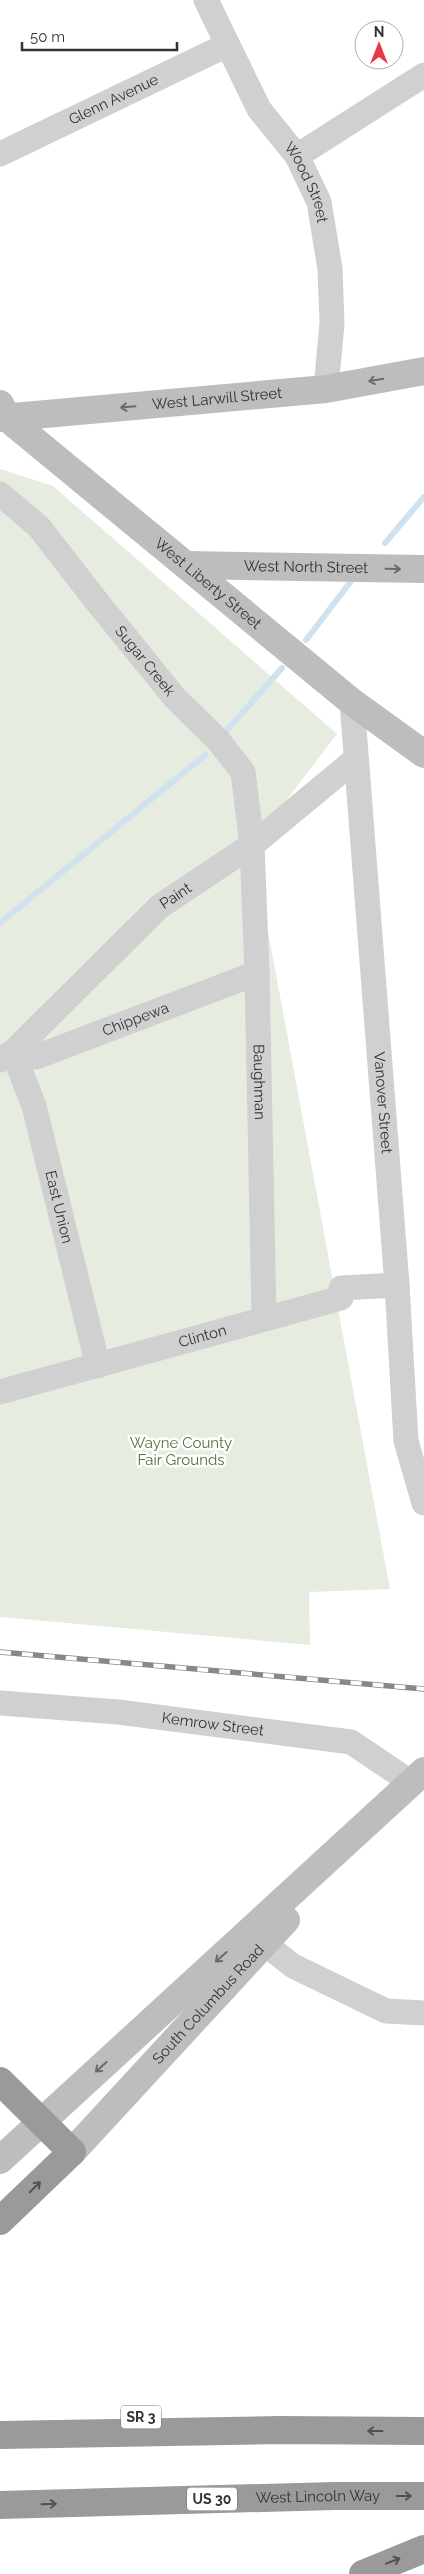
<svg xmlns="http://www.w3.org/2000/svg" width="424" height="2574" viewBox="0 0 424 2574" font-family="Raleway,sans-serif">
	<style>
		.green { fill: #e6ecdf }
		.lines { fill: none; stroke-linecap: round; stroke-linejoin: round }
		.stream { stroke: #cfe2ee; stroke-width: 6 }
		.street { stroke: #d0d0d0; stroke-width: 25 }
		.secondary { stroke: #bdbdbd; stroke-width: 28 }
		.highway { stroke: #9a9a9a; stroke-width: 28 }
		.rail-casing { stroke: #888; stroke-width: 5.5 }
		.rail { stroke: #fff; stroke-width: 4; stroke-dasharray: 11; stroke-linecap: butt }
		.oneway { stroke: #6a6a6a }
		.oneway2 { stroke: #525252 }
		.labels { text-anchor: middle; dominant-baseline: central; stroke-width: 5; stroke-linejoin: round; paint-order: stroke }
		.shield { fill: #fff; stroke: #707070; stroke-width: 1 }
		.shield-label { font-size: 14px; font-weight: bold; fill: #333 }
		.street-label { font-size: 15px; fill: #333; stroke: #fff }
		.park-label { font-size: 15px; fill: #56703f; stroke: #fff }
	</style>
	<rect width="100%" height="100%" fill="#fff"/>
	<!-- green -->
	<polygon class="green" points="0,469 53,486 337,734 252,845 390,1589 309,1592 310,1645 0,1617"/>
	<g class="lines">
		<!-- stream -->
		<g class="stream">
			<polyline points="385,543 424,497"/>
			<polyline points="306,640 352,580"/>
			<polyline points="228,729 282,668"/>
			<polyline points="0,923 205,755"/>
		</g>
		<!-- street -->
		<g class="street">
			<path id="s1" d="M206,0L259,109L297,156L319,202L330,269L332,323L326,389"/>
			<path id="s2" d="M0,154L227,45"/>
			<polyline points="297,156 424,75"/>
			<path id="s3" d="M0,494L39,527L98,603L175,698L218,740L243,772L252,845L257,973L264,1318"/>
			<path id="s4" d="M352,702L397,1285L406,1441L424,1503"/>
			<path id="s5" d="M13,1052L34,1106L98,1366"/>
			<path id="s6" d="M13,1052L36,1057L257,973"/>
			<path id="s7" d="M0,1060L13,1052L159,907L252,845L356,759"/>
			<path id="s8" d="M0,1392L341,1298V1288L397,1285"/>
			<path id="s9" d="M0,1703L118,1712L351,1742L412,1783"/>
			<polyline points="250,1932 293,1966 386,2011 424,2013"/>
		</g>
		<!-- secondary -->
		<g class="secondary">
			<path id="s10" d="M0,404L7,418L352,702L424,754"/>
			<path id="s11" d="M0,418L326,389L424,371"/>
			<path id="s12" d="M187,565L424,569"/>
			<path id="s13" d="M72,2152L286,1920"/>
			<polyline points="0,2160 424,1771"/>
		</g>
		<!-- highway -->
		<g class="highway">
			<polyline points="0,2081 72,2152 0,2221"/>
			<polyline points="0,2435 280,2430 424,2431"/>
			<path id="s14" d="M0,2505L334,2496H424"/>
			<polyline points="363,2574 424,2549"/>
		</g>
		<defs>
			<polyline id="rail" points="0,1652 424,1689"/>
		</defs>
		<!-- rail casing -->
		<use href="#rail" class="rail-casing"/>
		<!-- rail -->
		<use href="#rail" class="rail"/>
	</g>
	<!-- one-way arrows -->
	<defs><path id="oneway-shaft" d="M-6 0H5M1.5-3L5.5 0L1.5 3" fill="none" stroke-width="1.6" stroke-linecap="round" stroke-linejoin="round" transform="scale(1.25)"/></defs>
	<g class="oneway">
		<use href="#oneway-shaft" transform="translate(376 380) rotate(170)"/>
		<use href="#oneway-shaft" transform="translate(128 407) rotate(175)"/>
		<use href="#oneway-shaft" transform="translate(393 569) rotate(1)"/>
		<use href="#oneway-shaft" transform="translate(221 1957) rotate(138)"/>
		<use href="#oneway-shaft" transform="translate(101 2067) rotate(138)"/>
	</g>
	<g class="oneway2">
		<use href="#oneway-shaft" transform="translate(35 2187) rotate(-44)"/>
		<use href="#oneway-shaft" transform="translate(375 2431) rotate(-180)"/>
		<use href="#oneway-shaft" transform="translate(404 2496)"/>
		<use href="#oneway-shaft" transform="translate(49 2504) rotate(-2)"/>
		<use href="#oneway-shaft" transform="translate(393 2561) rotate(-21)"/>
	</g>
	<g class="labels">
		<!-- shield labels -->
		<g class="shield">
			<rect x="121" y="2405.5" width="40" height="23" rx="4"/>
			<rect x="187" y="2487.5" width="50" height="23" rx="4"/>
		</g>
		<g class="shield-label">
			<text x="141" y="2417">SR 3</text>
			<text x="212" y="2499">US 30</text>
		</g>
		<!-- street labels -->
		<g class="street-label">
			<text stroke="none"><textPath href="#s2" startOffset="126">Glenn Avenue</textPath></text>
			<text stroke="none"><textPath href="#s1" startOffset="210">Wood Street</textPath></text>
			<text stroke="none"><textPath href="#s11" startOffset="218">West Larwill Street</textPath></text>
			<text stroke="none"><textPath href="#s12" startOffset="119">West North Street</textPath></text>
			<text stroke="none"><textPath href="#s10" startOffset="276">West Liberty Street</textPath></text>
			<text stroke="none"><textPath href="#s3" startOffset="222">Sugar Creek</textPath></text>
			<text stroke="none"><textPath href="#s7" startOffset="241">Paint</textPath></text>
			<text stroke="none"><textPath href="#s6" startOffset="130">Chippewa</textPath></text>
			<text stroke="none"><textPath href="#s3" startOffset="681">Baughman</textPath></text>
			<text stroke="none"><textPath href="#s4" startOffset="402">Vanover Street</textPath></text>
			<text stroke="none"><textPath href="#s5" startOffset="162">East Union</textPath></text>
			<text stroke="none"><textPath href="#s8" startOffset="210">Clinton</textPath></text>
			<text stroke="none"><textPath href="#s9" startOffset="214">Kemrow Street</textPath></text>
			<text stroke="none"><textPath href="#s13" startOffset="201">South Columbus Road</textPath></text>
			<text stroke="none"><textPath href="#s14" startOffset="318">West Lincoln Way</textPath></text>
		</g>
		<!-- park labels -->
		<g class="park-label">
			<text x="181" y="1443">Wayne County<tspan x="181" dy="17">Fair Grounds</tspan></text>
		</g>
	</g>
	<!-- north arrow -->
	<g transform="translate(379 45)"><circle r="24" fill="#ffffff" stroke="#adadad"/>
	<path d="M0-4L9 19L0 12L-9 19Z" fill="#e63946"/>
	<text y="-8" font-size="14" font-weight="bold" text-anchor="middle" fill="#333333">N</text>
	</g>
	<!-- scale -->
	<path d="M22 42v8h155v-8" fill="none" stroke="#333333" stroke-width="2.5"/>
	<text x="30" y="42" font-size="15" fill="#333333" stroke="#ffffff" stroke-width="4" paint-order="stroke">50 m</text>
</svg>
